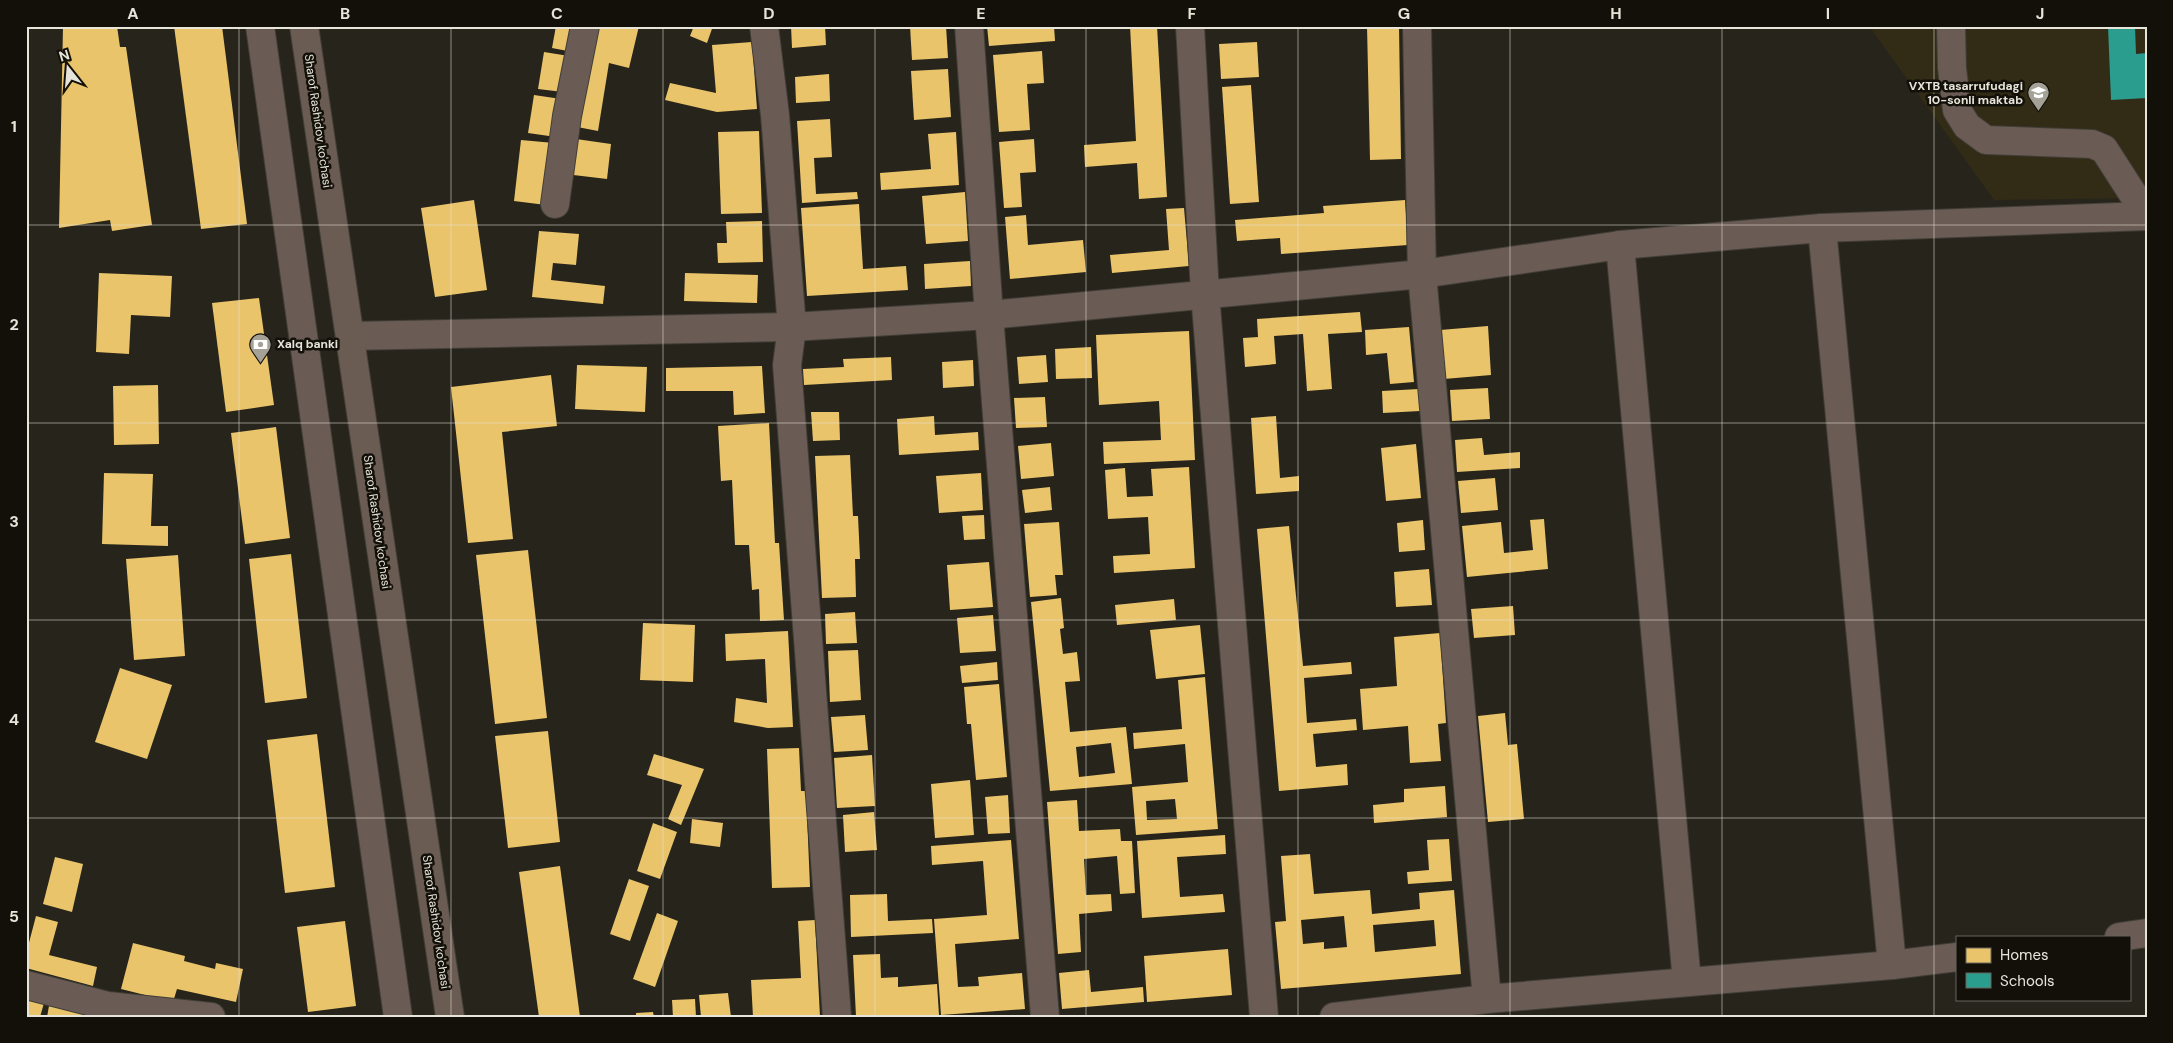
<svg xmlns="http://www.w3.org/2000/svg" width="2173" height="1043" viewBox="0 0 2173 1043" font-family="'DM Sans',sans-serif">
	<style>
		.built { fill: #322b16 }
		.homes { fill: #e9c46a; fill-rule: evenodd }
		.schools { fill: #2a9d8f }
		.lines { fill: none; stroke-linecap: round; stroke-linejoin: round }
		.minor-casing { stroke: #413e37; stroke-width: 30 }
		.major-casing { stroke: #413e37; stroke-width: 30 }
		.minor { stroke: #6a5b55; stroke-width: 28 }
		.major { stroke: #6a5b53; stroke-width: 28 }
		.grid { fill: none; stroke: #e7e4d9; stroke-width: 1; stroke-opacity: 0.55 }
		.labels { text-anchor: middle; dominant-baseline: central; stroke-width: 5; stroke-linejoin: round; paint-order: stroke }
		.poi-label { font-size: 12px; font-weight: bold; fill: #e7e4d9; stroke: #121009; text-anchor: end }
		.street-label { font-size: 12px; fill: #e7e4d9; stroke: #121009 }
		.neatline { fill: none; stroke: #e7e4d9; stroke-width: 2 }
		.grid-label { font-size: 16px; text-anchor: middle; font-weight: bold; fill: #e7e4d9 }
	</style>
	<rect width="100%" height="100%" fill="#27241c"/>
	<!-- built -->
	<polygon class="built" points="1869,26 2147,26 2147,198 1994,200"/>
	<!-- homes -->
	<g class="homes">
		<polygon points="63,26 117,26 120,47 126,47 152,225 112,231 110,220 59,228"/>
		<polygon points="174,26 222,26 247,224 201,229"/>
		<polygon points="556,26 578,26 573,52 552,48"/>
		<polygon points="592,26 639,26 629,68 609,63 598,131 572,126"/>
		<polygon points="694,26 713,26 707,43 690,36"/>
		<polygon points="791,26 825,26 826,45 792,48"/>
		<polygon points="910,26 946,26 948,58 912,60"/>
		<polygon points="987,26 1054,26 1055,41 989,46"/>
		<polygon points="1130,26 1157,26 1167,197 1139,199 1137,163 1085,167 1084,145 1136,141"/>
		<polygon points="1367,26 1399,26 1401,159 1370,160"/>
		<polygon points="752,42 757,109 717,112 665,100 670,83 716,93 712,45"/>
		<polygon points="1257,42 1259,77 1221,79 1219,44"/>
		<polygon points="1042,51 1044,83 1027,84 1030,130 999,132 993,55"/>
		<polygon points="544,52 569,56 563,92 538,89"/>
		<polygon points="948,69 951,117 914,120 911,71"/>
		<polygon points="829,74 830,101 796,103 795,77"/>
		<polygon points="1251,85 1259,202 1230,204 1222,87"/>
		<polygon points="534,95 561,99 556,137 528,133"/>
		<polygon points="830,119 832,157 814,158 816,194 857,192 858,199 802,203 797,121"/>
		<polygon points="759,131 762,213 721,214 718,132"/>
		<polygon points="956,132 959,185 881,190 880,173 931,169 928,134"/>
		<polygon points="569,138 611,144 607,179 565,174"/>
		<polygon points="1034,139 1036,172 1020,173 1022,207 1004,208 999,142"/>
		<polygon points="521,140 554,143 546,205 514,201"/>
		<polygon points="965,192 968,241 926,244 922,196"/>
		<polygon points="474,200 487,290 435,297 421,208"/>
		<polygon points="1405,200 1408,245 1281,254 1280,238 1237,241 1235,220 1324,213 1323,206"/>
		<polygon points="859,204 863,269 906,266 908,290 807,296 801,208"/>
		<polygon points="1184,208 1189,266 1112,273 1110,255 1169,250 1166,209"/>
		<polygon points="1026,215 1028,245 1083,240 1086,272 1010,279 1005,217"/>
		<polygon points="762,221 763,262 718,263 717,243 727,243 726,222"/>
		<polygon points="539,231 579,234 576,265 553,263 551,280 605,286 603,304 532,297"/>
		<polygon points="970,261 971,286 925,289 924,264"/>
		<polygon points="99,273 172,276 170,317 131,315 129,354 96,352"/>
		<polygon points="685,273 758,275 757,303 684,301"/>
		<polygon points="259,298 274,405 226,412 212,303"/>
		<polygon points="1360,312 1362,332 1328,334 1332,389 1307,391 1303,334 1274,336 1276,364 1245,367 1243,338 1258,337 1257,319"/>
		<polygon points="1488,326 1491,375 1444,379 1440,330"/>
		<polygon points="1409,327 1414,382 1390,384 1387,353 1366,355 1365,330"/>
		<polygon points="1189,331 1195,460 1104,464 1103,442 1161,440 1159,401 1099,405 1096,335"/>
		<polygon points="1091,347 1092,378 1056,379 1055,349"/>
		<polygon points="1046,355 1048,382 1019,384 1017,357"/>
		<polygon points="891,357 892,380 804,385 803,369 844,367 843,359"/>
		<polygon points="973,360 974,386 943,388 942,362"/>
		<polygon points="577,365 647,367 645,412 575,409"/>
		<polygon points="762,366 765,413 734,415 733,391 666,391 666,368"/>
		<polygon points="551,375 557,426 502,432 513,539 468,543 451,387"/>
		<polygon points="158,385 159,444 114,445 113,386"/>
		<polygon points="1488,388 1490,419 1452,421 1450,390"/>
		<polygon points="1419,389 1420,411 1383,413 1382,391"/>
		<polygon points="1045,397 1047,427 1016,428 1014,398"/>
		<polygon points="811,412 839,412 840,440 813,441"/>
		<polygon points="934,416 935,435 978,432 979,450 899,455 897,419"/>
		<polygon points="1276,416 1280,478 1299,476 1299,491 1256,494 1251,418"/>
		<polygon points="769,423 775,543 779,543 784,620 760,621 759,589 752,590 749,545 735,545 732,480 721,481 718,426"/>
		<polygon points="276,427 290,538 245,544 231,433"/>
		<polygon points="1482,438 1484,455 1520,452 1520,468 1457,472 1455,440"/>
		<polygon points="1051,443 1054,476 1021,479 1018,446"/>
		<polygon points="1416,444 1421,498 1386,501 1381,448"/>
		<polygon points="850,455 853,516 858,516 860,559 855,559 856,597 822,598 815,456"/>
		<polygon points="1189,467 1195,568 1114,573 1113,556 1150,554 1148,517 1108,519 1105,470 1125,468 1127,497 1153,496 1151,469"/>
		<polygon points="104,473 153,474 151,526 168,526 168,546 102,544"/>
		<polygon points="981,473 983,510 939,513 936,476"/>
		<polygon points="1495,478 1498,510 1461,513 1458,481"/>
		<polygon points="1050,487 1052,510 1025,513 1022,490"/>
		<polygon points="984,515 985,539 964,540 962,516"/>
		<polygon points="1544,519 1548,569 1467,577 1462,526 1501,522 1504,553 1533,550 1530,520"/>
		<polygon points="1423,520 1425,550 1399,552 1397,523"/>
		<polygon points="1059,522 1063,575 1055,575 1057,595 1030,597 1024,524"/>
		<polygon points="1289,526 1303,666 1351,662 1352,674 1304,678 1307,723 1356,719 1357,730 1313,734 1316,767 1347,764 1348,785 1279,791 1257,529"/>
		<polygon points="528,550 547,718 495,724 476,555"/>
		<polygon points="291,554 307,698 265,703 249,559"/>
		<polygon points="178,555 185,656 134,660 126,559"/>
		<polygon points="989,562 993,607 950,610 947,565"/>
		<polygon points="1429,569 1432,605 1396,607 1394,572"/>
		<path d="M1061,598L1064,628L1060,629L1063,654L1077,652L1080,681L1065,682L1070,732L1126,727L1132,784L1050,791L1031,602ZM1111,743L1115,773L1079,777L1076,747Z"/>
		<polygon points="1174,599 1176,620 1117,625 1115,605"/>
		<polygon points="1513,606 1515,635 1474,638 1471,609"/>
		<polygon points="855,612 857,643 826,644 825,614"/>
		<polygon points="993,615 996,651 960,653 957,618"/>
		<polygon points="643,623 695,625 693,682 640,680"/>
		<polygon points="1200,625 1205,674 1156,679 1150,630"/>
		<polygon points="788,631 793,727 768,728 734,722 736,698 767,703 765,659 726,661 725,634"/>
		<polygon points="1440,633 1446,723 1438,724 1441,761 1410,763 1408,726 1363,730 1360,689 1397,686 1394,637"/>
		<polygon points="858,650 861,700 830,702 828,651"/>
		<polygon points="997,662 998,680 962,683 960,666"/>
		<polygon points="120,668 172,685 147,759 95,742"/>
		<path d="M1205,677L1218,829L1136,835L1132,787L1188,782L1185,744L1134,749L1133,733L1182,729L1178,680ZM1175,799L1177,819L1147,820L1146,801Z"/>
		<polygon points="999,684 1007,777 976,780 971,724 967,724 964,687"/>
		<polygon points="1505,713 1508,745 1517,744 1524,819 1488,822 1478,716"/>
		<polygon points="865,715 868,750 834,752 831,717"/>
		<polygon points="548,731 560,842 508,848 495,736"/>
		<polygon points="317,734 335,887 285,893 267,740"/>
		<polygon points="799,748 801,791 806,791 810,887 772,888 767,749"/>
		<polygon points="654,754 704,769 681,825 668,819 682,785 647,775"/>
		<polygon points="872,755 875,806 837,808 834,758"/>
		<polygon points="970,780 974,835 935,838 931,784"/>
		<polygon points="1445,786 1447,817 1374,823 1373,805 1404,802 1404,789"/>
		<polygon points="1008,795 1010,833 988,834 985,797"/>
		<polygon points="1077,800 1079,831 1120,829 1121,841 1132,841 1135,893 1120,894 1117,856 1084,859 1086,895 1111,894 1112,911 1079,914 1081,952 1058,954 1047,802"/>
		<polygon points="874,812 877,850 845,852 843,815"/>
		<polygon points="692,819 723,823 720,847 690,843"/>
		<polygon points="653,823 677,832 660,879 637,871"/>
		<polygon points="1225,835 1226,854 1177,857 1180,897 1223,894 1225,912 1142,918 1137,841"/>
		<polygon points="1449,839 1452,881 1408,884 1407,872 1429,870 1427,840"/>
		<polygon points="1011,840 1019,939 955,944 958,987 979,986 978,977 1022,973 1025,1009 941,1015 934,919 987,915 983,861 932,865 931,846"/>
		<path d="M1310,854L1314,894L1370,890L1372,914L1420,909L1419,893L1454,890L1461,974L1281,989L1275,922L1286,921L1281,856ZM1344,916L1347,947L1324,949V942L1303,944L1301,920ZM1434,920L1436,946L1375,952L1373,925Z"/>
		<polygon points="55,857 83,864 72,912 43,904"/>
		<polygon points="560,866 580,1017 539,1017 519,872"/>
		<polygon points="629,879 649,886 630,941 610,934"/>
		<polygon points="887,894 888,921 932,919 933,933 851,937 850,895"/>
		<polygon points="657,913 678,921 655,987 633,979"/>
		<polygon points="36,916 58,922 49,955 97,967 93,986 26,968 26,954"/>
		<polygon points="815,920 820,1017 753,1017 751,980 801,978 798,921"/>
		<polygon points="345,921 356,1006 308,1012 297,927"/>
		<polygon points="133,943 185,956 184,961 215,969 216,963 243,969 236,1002 177,989 173,1002 121,989"/>
		<polygon points="1228,949 1232,995 1147,1002 1144,956"/>
		<polygon points="880,954 881,978 898,977 898,987 937,984 939,1015 856,1017 853,955"/>
		<polygon points="1089,970 1091,992 1143,987 1144,1002 1062,1009 1059,973"/>
		<polygon points="728,993 731,1017 701,1017 699,995"/>
		<polygon points="26,999 44,1003 40,1017 26,1017"/>
		<polygon points="695,999 696,1017 673,1017 672,1000"/>
		<polygon points="49,1006 95,1015 94,1017 47,1017"/>
		<polygon points="653,1012 654,1017 636,1017 636,1013"/>
	</g>
	<!-- schools -->
	<polygon class="schools" points="2108,26 2135,26 2136,54 2147,53 2147,98 2111,100"/>
	<g class="lines">
		<defs>
			<g id="minor">
				<polyline points="260,26 398,1017"/>
				<polyline points="764,26 775,115 792,327 787,365 837,1017"/>
				<polyline points="969,26 989,315 1045,1017"/>
				<polyline points="1190,26 1205,293 1264,1017"/>
				<polyline points="1417,26 1422,274 1487,999"/>
				<polyline points="1951,26 1952,68 1957,110 1967,126 1986,140 2092,144 2104,149 2147,216"/>
				<polyline points="555,204 567,116 585,26"/>
				<polyline points="1822,228 1892,965"/>
				<polyline points="1620,245 1687,982"/>
				<polyline points="350,336 792,327 989,315 1422,274 1620,245 1822,228 2147,216"/>
				<polyline points="2119,937 2147,933"/>
				<polyline points="26,985 108,1006 211,1017"/>
				<polyline points="1334,1017 1487,999 1892,965 1957,957"/>
			</g>
			<polyline id="major" points="304,26 450,1017"/>
		</defs>
		<!-- minor casing -->
		<use href="#minor" class="minor-casing"/>
		<!-- major casing -->
		<use href="#major" class="major-casing"/>
		<!-- minor -->
		<use href="#minor" class="minor"/>
		<!-- major -->
		<use href="#major" class="major"/>
	</g>
	<!-- grid -->
	<path class="grid" d="M239,26V1017M451,26V1017M663,26V1017M875,26V1017M1086,26V1017M1298,26V1017M1510,26V1017M1722,26V1017M1934,26V1017M26,225H2147M26,423H2147M26,620H2147M26,818H2147"/>
	<!-- icons -->
	<defs>
		<symbol id="school-pin" viewBox="-11 -11 22 30"><path d="M0 17L-7.5 6A9.5 9.5 0 1 1 7.5 6Z" fill="#a4a197" stroke="#121009"/><path d="M0-5L7-2L0 1L-7-2ZM-4 1L0 2.5L4 1V4Q0 6-4 4Z" fill="#fff"/></symbol>
		<symbol id="bank-pin" viewBox="-11 -11 22 30"><path d="M0 17L-7.5 6A9.5 9.5 0 1 1 7.5 6Z" fill="#a4a197" stroke="#121009"/><path d="M-6-4H6V4H-6ZM0-2.3a2.3 2.3 0 1 0 0 4.6a2.3 2.3 0 1 0 0-4.6Z" fill="#fff"/></symbol>
	</defs>
	<g fill-rule="evenodd">
		<use href="#school-pin" x="2026" y="80" width="25" height="34"/>
		<use href="#bank-pin" x="248" y="332" width="25" height="34"/>
	</g>
	<g class="labels">
		<!-- poi labels -->
		<g class="poi-label">
			<text x="2023" y="86">VXTB tasarrufudagi<tspan x="2023" dy="14">10-sonli maktab</tspan></text>
			<text x="277" y="344" text-anchor="start">Xalq banki</text>
		</g>
		<!-- street labels -->
		<g class="street-label">
			<text transform="translate(318 121) rotate(82)">Sharof Rashidov ko'chasi</text>
			<text transform="translate(377 522) rotate(82)">Sharof Rashidov ko'chasi</text>
			<text transform="translate(436 922) rotate(82)">Sharof Rashidov ko'chasi</text>
		</g>
	</g>
	<!-- border -->
	<rect width="2173" height="1043" fill="none" stroke="#121009" stroke-width="55"/>
	<!-- legend -->
	<rect x="1956" y="936" width="175" height="65" fill="#121009" stroke="#67655c"/>
	<rect x="1966" y="948" width="25" height="15" fill="#e9c46a" stroke="#67655c"/>
	<text x="2000" y="960" font-size="15" fill="#e7e4d9">Homes</text>
	<rect x="1966" y="973" width="25" height="15" fill="#2a9d8f" stroke="#67655c"/>
	<text x="2000" y="986" font-size="15" fill="#e7e4d9">Schools</text>
	<!-- north arrow -->
	<g transform="translate(68 68) rotate(343)" stroke="#121009" stroke-width="4" paint-order="stroke">
	<path d="M0-4L9 19L0 12L-9 19Z" fill="#e7e4d9"/>
	<text y="-8" font-size="14" font-weight="bold" text-anchor="middle" fill="#e7e4d9">N</text>
	</g>
	<rect x="28" y="28" width="2118" height="988" class="neatline"/>
	<g class="grid-label">
		<text x="133" y="19">A</text>
		<text x="345" y="19">B</text>
		<text x="557" y="19">C</text>
		<text x="769" y="19">D</text>
		<text x="981" y="19">E</text>
		<text x="1192" y="19">F</text>
		<text x="1404" y="19">G</text>
		<text x="1616" y="19">H</text>
		<text x="1828" y="19">I</text>
		<text x="2040" y="19">J</text>
		<text x="14" y="132">1</text>
		<text x="14" y="330">2</text>
		<text x="14" y="527">3</text>
		<text x="14" y="725">4</text>
		<text x="14" y="922">5</text>
	</g>
</svg>
